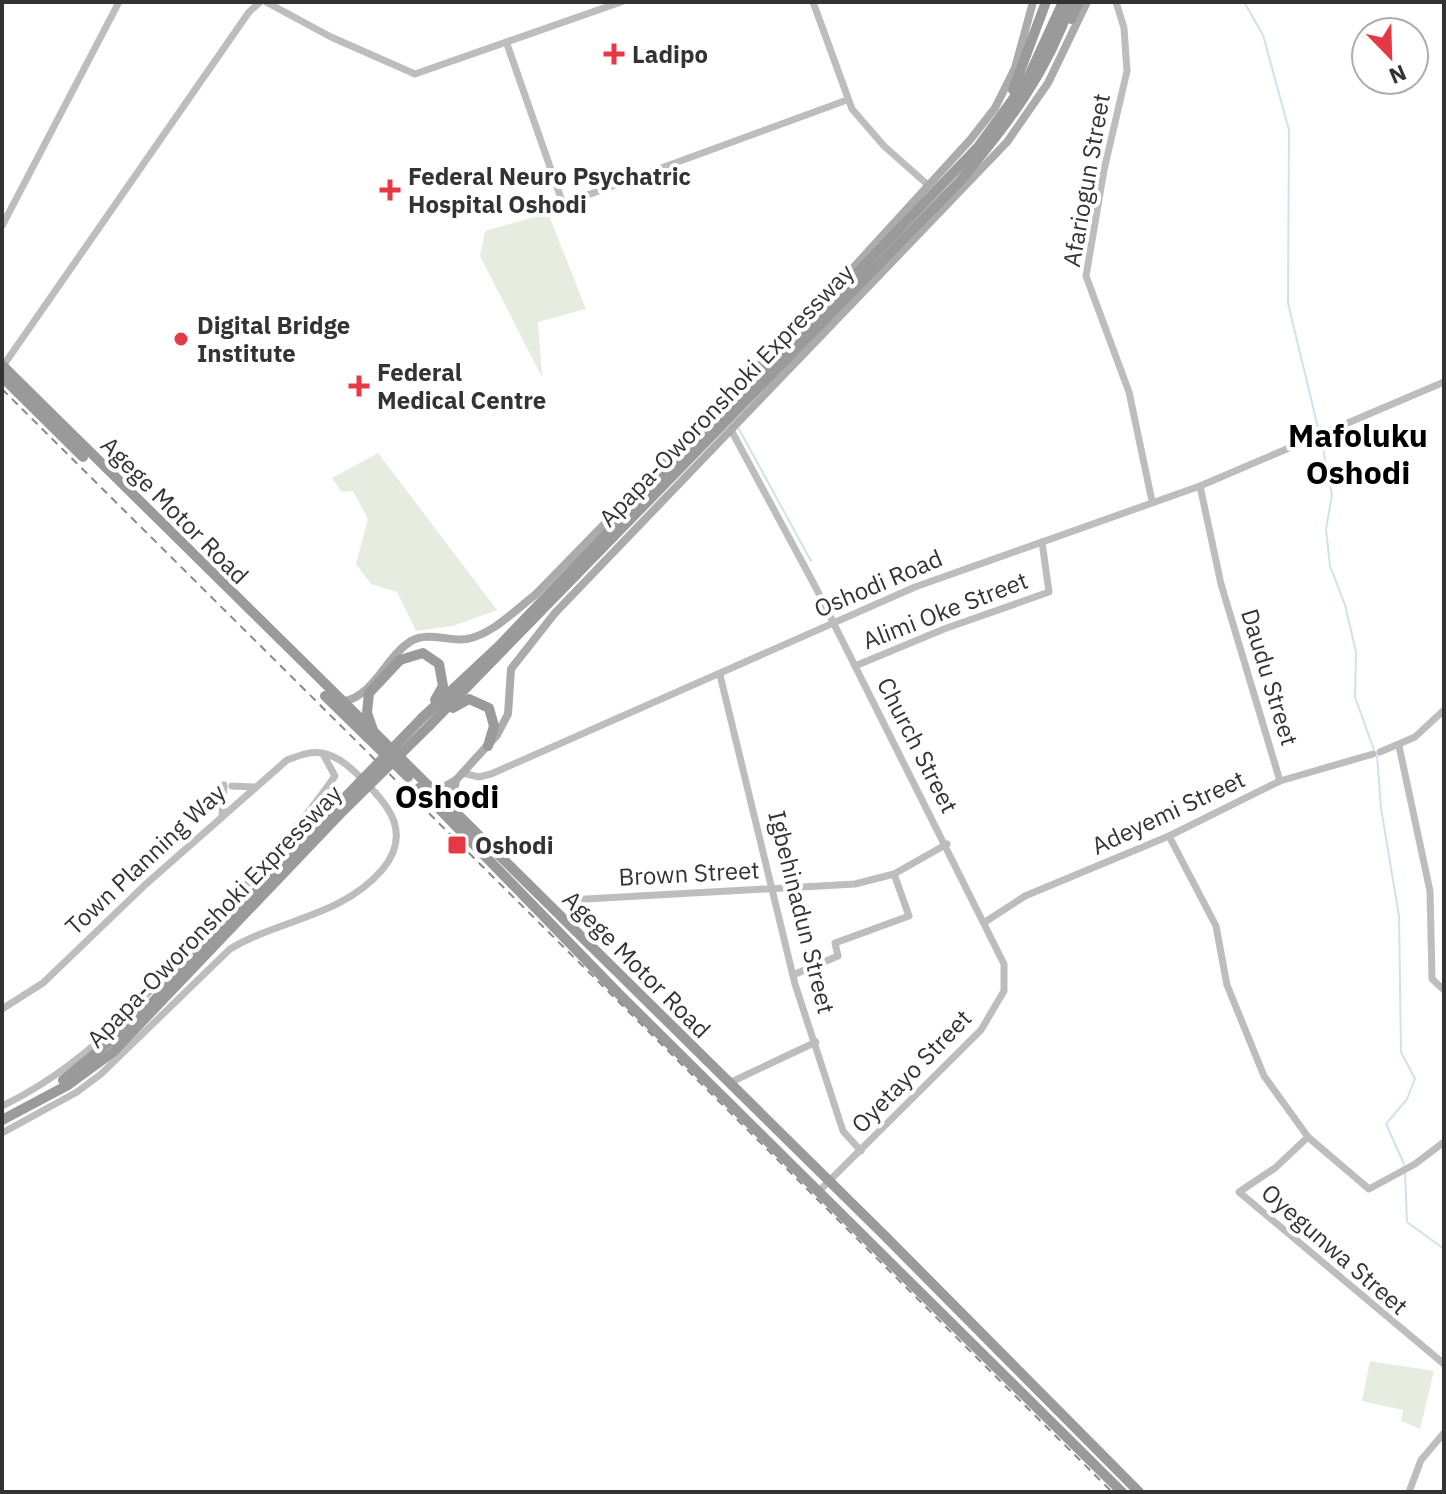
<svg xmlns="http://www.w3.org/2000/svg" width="1446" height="1494" viewBox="0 0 1446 1494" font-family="'IBM Plex Sans',sans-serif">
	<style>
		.green { fill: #e6ecdf }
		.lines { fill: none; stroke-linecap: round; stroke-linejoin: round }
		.stream { stroke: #cfe2ee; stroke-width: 2 }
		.secondary { stroke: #bdbdbd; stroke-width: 7 }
		.primary { stroke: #ababab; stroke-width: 8 }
		.highway { stroke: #9a9a9a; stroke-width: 10 }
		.rail { stroke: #888; stroke-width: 2; stroke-dasharray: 8 6; stroke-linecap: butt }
		.highway-bridge { stroke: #9a9a9a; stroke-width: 10 }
		.poi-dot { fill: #e63946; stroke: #fff; stroke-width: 3 }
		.labels { text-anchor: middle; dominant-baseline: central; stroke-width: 8; stroke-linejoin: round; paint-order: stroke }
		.poi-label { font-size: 24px; font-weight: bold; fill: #333; stroke: #fff; text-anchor: start }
		.street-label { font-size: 24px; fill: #333; stroke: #fff }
		.district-label { font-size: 32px; font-weight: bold; fill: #000; stroke: #fff }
	</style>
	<rect width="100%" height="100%" fill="#fff"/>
	<!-- green -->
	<g class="green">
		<polygon points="548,213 586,309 538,322 542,377 480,256 485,231"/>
		<polygon points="378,453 497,610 453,626 416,631 397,592 371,584 356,564 368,519 353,491 342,492 332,478"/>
		<polygon points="1370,1361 1434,1371 1420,1429 1401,1421 1403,1410 1362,1401"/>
	</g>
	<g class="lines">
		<!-- stream -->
		<g class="stream">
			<polyline points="1244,2 1263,35 1289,130 1288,303 1319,432"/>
			<polyline points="739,429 811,561"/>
			<polyline points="1321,438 1332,495 1326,529 1330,566 1345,605 1356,652 1355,697 1374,750"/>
			<polyline points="1377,756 1381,808 1399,916 1401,1052 1415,1079 1407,1099 1386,1124 1404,1164"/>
			<polyline points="1405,1173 1407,1222 1444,1249"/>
		</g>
		<!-- secondary -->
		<g class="secondary">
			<polyline points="266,2 331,37 415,74 621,2"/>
			<polyline points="813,2 852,109 884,146 928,185"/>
			<polyline points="1116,2 1124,28 1127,71 1104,170 1086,276 1129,392 1152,501"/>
			<polyline points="507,44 563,204 847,100"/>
			<polyline points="2,226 119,2"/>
			<polyline points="3,366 249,12 260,2"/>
			<polyline points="731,430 815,586 1004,964 1004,991 981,1030 820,1190"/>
			<polyline points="1200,486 1221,584 1280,781"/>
			<polyline points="855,666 944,629 1049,592 1042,542"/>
			<polyline points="720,675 795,984 843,1131 861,1151"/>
			<polyline points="1399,746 1430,891 1432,979 1444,990"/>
			<polyline points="1380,752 1415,737 1444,710"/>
			<polyline points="462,773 479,777 491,774 915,587 1200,486 1444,382"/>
			<polyline points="232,786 254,787"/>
			<polyline points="222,816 224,785"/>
			<polyline points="1169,836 1216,926 1227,985 1264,1076 1308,1137 1369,1189 1415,1164 1444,1142"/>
			<polyline points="568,900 855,884 894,874 947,844"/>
			<polyline points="985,922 1025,896 1169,836 1280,781 1373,754"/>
			<polyline points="793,975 838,956 835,943 909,916 894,874"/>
			<path d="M2,1009L43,983L146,884L287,760C298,756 310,751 322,753C339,756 352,769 363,780C390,806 412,834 382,870C341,917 280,919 230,949L101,1074L77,1092L2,1133"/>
			<polyline points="729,1083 816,1042"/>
			<path d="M2,1106C90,1064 149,993 213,922C255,875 299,828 335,776L323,754"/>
			<polyline points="1308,1137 1275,1168 1239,1192 1444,1364"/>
			<polyline points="1409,1492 1421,1460 1444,1433"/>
		</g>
		<!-- primary -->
		<g class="primary">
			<path d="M342,702C375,696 385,657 411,641C429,631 449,642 467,639C493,634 515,610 535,595L832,291L970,140L995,108L1015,68L1033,2"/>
			<polyline points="456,780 453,798 458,812"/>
			<polyline points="433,793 456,780 497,735 508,714 511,669 555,613 1007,142 1048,83 1087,2"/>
		</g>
		<!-- highway -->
		<g class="highway">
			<polyline points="1071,19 1079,2"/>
			<polyline points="1013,90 1046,2"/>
			<polyline points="2,365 883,1234 1139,1492"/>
			<polyline points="2,377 83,457"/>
			<polyline points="325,696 408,777"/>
			<polyline points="453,708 469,699 489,708 494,726 488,746"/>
			<polyline points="422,718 498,647 978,147 1027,80 1063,2"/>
			<path d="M429,726L960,181C1007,125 1048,72 1071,2"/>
			<polyline points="373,730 367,713 369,693 400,660 423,653 439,664 443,686 435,700"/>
			<polyline points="419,788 621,996 1122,1492"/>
			<polyline points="63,1080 137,1019 324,819"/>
			<polyline points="2,1120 68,1085 113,1052 339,815"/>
		</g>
		<!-- rail -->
		<polyline class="rail" points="2,389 1112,1492"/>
		<!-- highway-bridge -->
		<g class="highway-bridge">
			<polyline points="339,815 429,726"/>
			<polyline points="324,819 422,718"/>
		</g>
	</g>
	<!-- markers -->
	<g class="poi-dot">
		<path d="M610 42h8v8h8v8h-8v8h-8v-8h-8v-8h8z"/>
		<path d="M386 178h8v8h8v8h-8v8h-8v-8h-8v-8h8z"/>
		<circle cx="181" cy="339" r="8"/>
		<path d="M355 374h8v8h8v8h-8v8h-8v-8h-8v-8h8z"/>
		<rect x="447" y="835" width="20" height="20" rx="4"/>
	</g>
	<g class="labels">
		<!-- poi labels -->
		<g class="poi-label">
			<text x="632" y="54">Ladipo</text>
			<text x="408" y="176">Federal Neuro Psychatric<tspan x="408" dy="28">Hospital Oshodi</tspan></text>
			<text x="197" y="325">Digital Bridge<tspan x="197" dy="28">Institute</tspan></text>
			<text x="377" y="372">Federal<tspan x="377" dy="28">Medical Centre</tspan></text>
			<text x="475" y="845">Oshodi</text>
		</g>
		<!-- street labels -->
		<g class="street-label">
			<text transform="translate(1086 180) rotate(-80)">Afariogun Street</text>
			<text transform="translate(726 395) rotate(-46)">Apapa-Oworonshoki Expressway</text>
			<text transform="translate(175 510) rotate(45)">Agege Motor Road</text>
			<text transform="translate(878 583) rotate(-23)">Oshodi Road</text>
			<text transform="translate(945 610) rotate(-21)">Alimi Oke Street</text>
			<text transform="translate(1270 677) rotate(73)">Daudu Street</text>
			<text transform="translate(918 745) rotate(63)">Church Street</text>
			<text transform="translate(1168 812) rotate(-25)">Adeyemi Street</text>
			<text transform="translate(145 859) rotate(-43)">Town Planning Way</text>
			<text transform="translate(689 873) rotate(-3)">Brown Street</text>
			<text transform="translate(802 912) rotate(76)">Igbehinadun Street</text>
			<text transform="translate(214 916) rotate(-46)">Apapa-Oworonshoki Expressway</text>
			<text transform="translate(637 964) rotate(45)">Agege Motor Road</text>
			<text transform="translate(911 1071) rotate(-46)">Oyetayo Street</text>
			<text transform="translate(1335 1249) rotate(41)">Oyegunwa Street</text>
		</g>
		<!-- district labels -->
		<g class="district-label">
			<text x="1358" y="435">Mafoluku<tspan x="1358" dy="37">Oshodi</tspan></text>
			<text x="447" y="796">Oshodi</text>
		</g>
	</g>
	<!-- border -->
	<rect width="1446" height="1494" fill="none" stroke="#333333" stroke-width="8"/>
	<!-- north arrow -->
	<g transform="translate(1390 56) rotate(157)"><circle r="38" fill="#ffffff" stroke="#adadad" stroke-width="2"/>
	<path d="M0-6L14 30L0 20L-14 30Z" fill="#e63946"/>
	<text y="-12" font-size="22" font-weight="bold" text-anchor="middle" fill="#333333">N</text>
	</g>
</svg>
